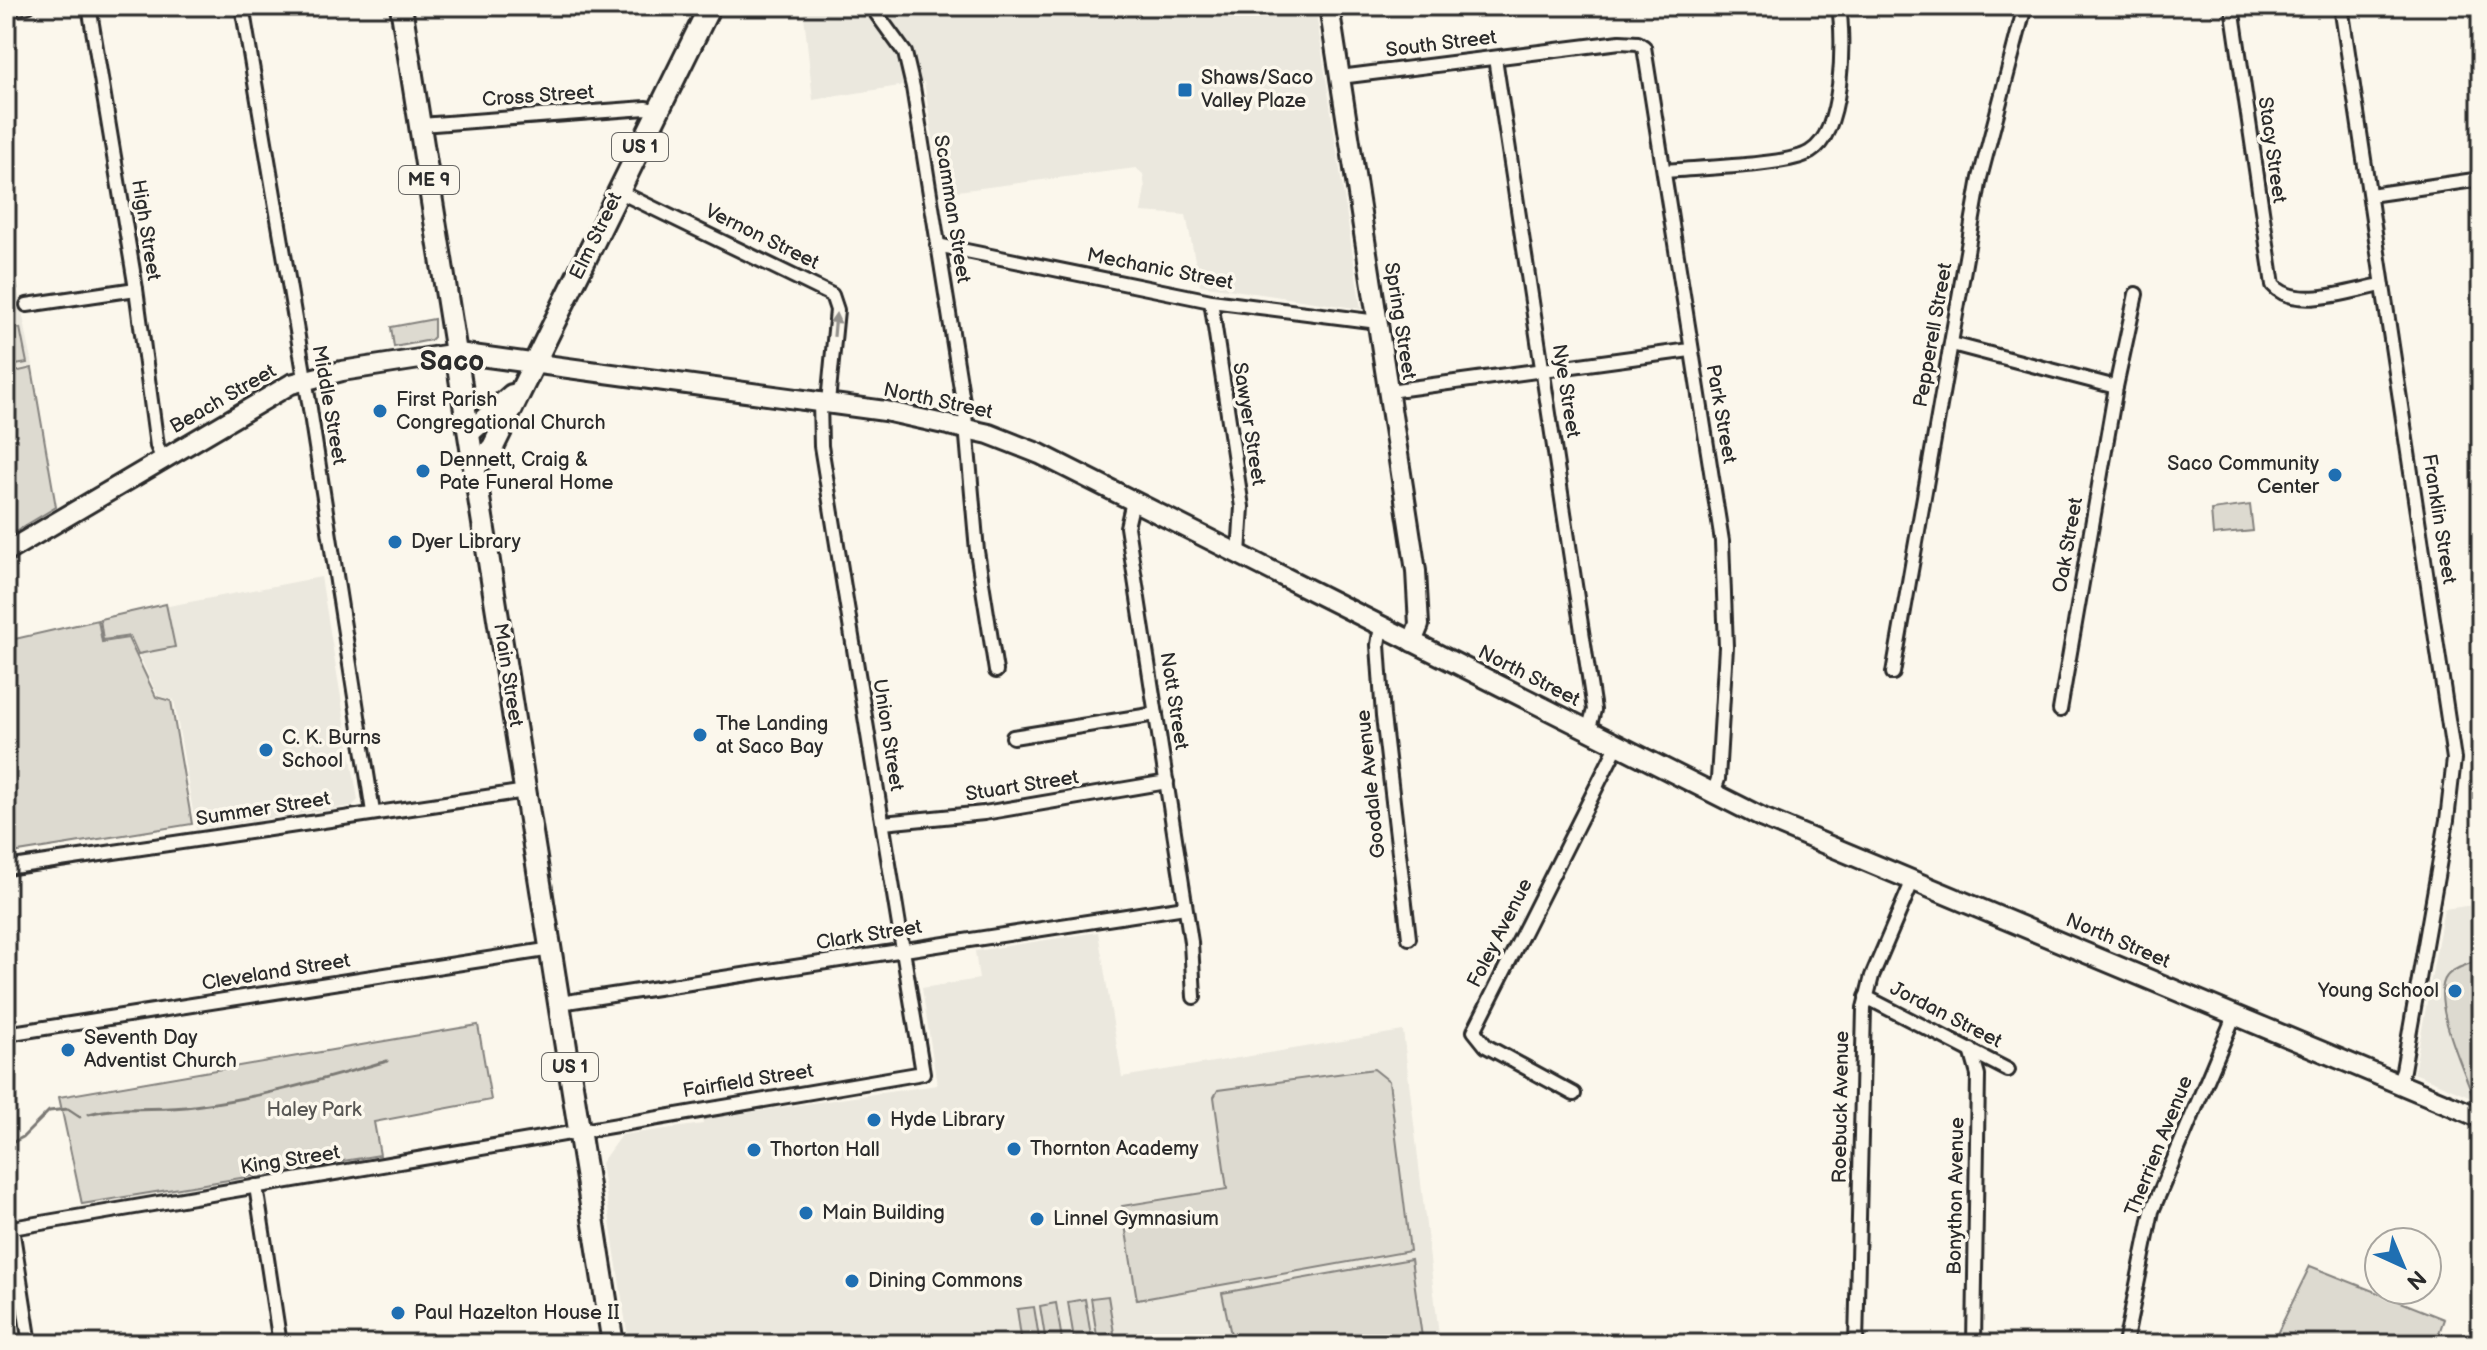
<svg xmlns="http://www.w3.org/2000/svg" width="2487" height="1350" viewBox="0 0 2487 1350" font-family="'Balsamiq Sans',sans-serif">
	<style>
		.built { fill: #ebe8de }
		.green { fill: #dddad0; stroke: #84827e; stroke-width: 2 }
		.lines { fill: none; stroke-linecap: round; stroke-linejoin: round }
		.stream { stroke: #7b7a75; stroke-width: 3 }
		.street-casing { stroke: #2b2b2b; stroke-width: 18 }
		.secondary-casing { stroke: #2b2b2b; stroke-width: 24 }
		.primary-casing { stroke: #2b2b2b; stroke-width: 26 }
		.street { stroke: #fbf7ec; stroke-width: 12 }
		.secondary { stroke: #fbf7ec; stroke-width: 18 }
		.primary { stroke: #fbf7ec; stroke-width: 20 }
		.oneway { fill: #93918c }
		.poi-dot { fill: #1f6fb2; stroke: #fbf7ec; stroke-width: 3 }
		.labels { text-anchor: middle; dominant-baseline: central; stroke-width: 7; stroke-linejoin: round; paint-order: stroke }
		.shield { fill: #fbf7ec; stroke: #696865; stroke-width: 2 }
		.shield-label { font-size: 18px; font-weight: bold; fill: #2b2b2b }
		.street-label { font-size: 20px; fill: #2b2b2b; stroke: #fbf7ec }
		.poi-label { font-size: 20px; fill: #2b2b2b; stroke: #fbf7ec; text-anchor: start }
		.park-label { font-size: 20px; fill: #585754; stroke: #fbf7ec }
		.district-label { font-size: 28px; font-weight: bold; fill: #2b2b2b; stroke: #fbf7ec }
	</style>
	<rect width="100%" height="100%" fill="#fbf7ec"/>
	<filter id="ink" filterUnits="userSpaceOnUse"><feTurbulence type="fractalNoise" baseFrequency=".0125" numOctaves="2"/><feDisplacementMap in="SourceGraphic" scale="16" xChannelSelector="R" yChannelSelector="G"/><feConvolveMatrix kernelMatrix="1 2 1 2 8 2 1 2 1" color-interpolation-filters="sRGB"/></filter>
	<g filter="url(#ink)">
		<!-- built -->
		<g class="built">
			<polygon points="803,6 1315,6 1361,309 1200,285 1186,215 1141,212 1145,188 1143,174 1136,168 942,193 924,82 813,100"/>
			<polygon points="6,290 18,292 33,366 6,372"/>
			<polygon points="321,577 358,800 352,806 196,829 174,700 158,696 130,636 103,640 100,619"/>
			<polygon points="2481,904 2481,1101 2414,1073 2444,909"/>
			<polygon points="1098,932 1122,1077 1403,1031 1440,1344 629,1344 601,1163 621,1135 703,1124 702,1119 937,1085 922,988 979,979 975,951"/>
		</g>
		<!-- green -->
		<g class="green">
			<polygon points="6,220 17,288 6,286"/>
			<polygon points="434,319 434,337 431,340 394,347 391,327"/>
			<polygon points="20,328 27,363 10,366 6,331"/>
			<polygon points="32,368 56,507 6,537 6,374"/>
			<polygon points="2250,505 2253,531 2213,535 2211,510"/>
			<polygon points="166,604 175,647 138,654 130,636 103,640 100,619"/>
			<polygon points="98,620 102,642 128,638 156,697 171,701 192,824 6,854 6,641"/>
			<path d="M2481,959V1100L2473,1096C2465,1072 2429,997 2447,976C2454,967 2471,964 2481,959Z"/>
			<polygon points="478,1025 491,1100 374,1122 380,1155 82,1204 59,1097"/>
			<polygon points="1374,1069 1389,1081 1410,1251 1137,1300 1122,1206 1227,1189 1214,1097 1218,1090"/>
			<polygon points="1411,1259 1423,1344 1233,1344 1222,1293"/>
			<polygon points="2310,1266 2444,1319 2435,1344 2272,1344"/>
			<polygon points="1108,1296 1114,1333 1097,1336 1091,1298"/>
			<polygon points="1085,1299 1091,1336 1074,1339 1068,1302"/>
			<polygon points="1056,1303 1062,1340 1046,1343 1040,1306"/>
			<polygon points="1034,1307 1040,1344 1022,1344 1017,1309"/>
		</g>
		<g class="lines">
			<!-- stream -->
			<g class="stream">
				<path d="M89,1114C124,1105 159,1111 194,1106C261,1098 323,1079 387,1061"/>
				<polyline points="6,1146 23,1137 49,1111 68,1109 80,1117"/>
			</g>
			<defs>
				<g id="street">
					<polyline points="89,6 136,289 157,446 163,460"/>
					<polyline points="242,6 308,396 373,812"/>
					<polyline points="871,6 905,53 913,87 965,414 977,551 996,671"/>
					<path d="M2232,6L2273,285C2295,311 2353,290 2382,285"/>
					<polyline points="2341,6 2454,759 2447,820 2403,1070 2398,1083"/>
					<polyline points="6,10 28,6"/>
					<polyline points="1495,58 1594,710 1588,731"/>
					<polyline points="1340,77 1620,42 1638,43 1644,47 1722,541 1726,647 1718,779 1713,794"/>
					<polyline points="421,125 646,108 658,111"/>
					<path d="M1664,171C1694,168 1788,166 1810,152C1844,132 1844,40 1839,6"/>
					<polyline points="618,191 832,295 837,310 828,402"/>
					<polyline points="2370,195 2481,179"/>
					<polyline points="937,245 1211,301 1378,322"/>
					<polyline points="1211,301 1242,507 1239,554"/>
					<polyline points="27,305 136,289"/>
					<polyline points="1952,344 2116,387"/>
					<polyline points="1389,391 1690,350"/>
					<polyline points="1133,501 1127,527 1191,942 1194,997"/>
					<polyline points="1381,626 1378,645 1383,716 1409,938"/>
					<polyline points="1893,673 1980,178 2025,6"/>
					<polyline points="2060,710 2116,387 2136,294"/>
					<polyline points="1013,737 1156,714"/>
					<polyline points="883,823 984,813 1167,782"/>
					<polyline points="6,868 526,791"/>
					<polyline points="1866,997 2008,1070"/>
					<polyline points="560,1003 1185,907"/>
					<polyline points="6,1034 552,949"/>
					<polyline points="1971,1050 1978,1075 1974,1344"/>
					<polyline points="1574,1094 1486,1046 1474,1031 1617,746"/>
					<polyline points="256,1186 280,1344"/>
					<polyline points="12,1228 30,1344"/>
					<polyline points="6,1229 923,1073 821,446 820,401"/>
					<polyline points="1856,1344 1864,1008 1872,976 1913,880"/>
					<polyline points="2125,1344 2152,1211 2235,1014"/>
				</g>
				<g id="secondary">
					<polyline points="1329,6 1416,571 1419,625 1412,642"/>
					<polyline points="6,552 291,384 342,371 458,353 885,411 989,434 1040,454 1763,818 2481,1118"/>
				</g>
				<g id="primary">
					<polyline points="401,6 613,1344"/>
					<polyline points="470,432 512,395"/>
					<polyline points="476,466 493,447 710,6"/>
				</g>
			</defs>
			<!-- street casing -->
			<use href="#street" class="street-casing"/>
			<!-- secondary casing -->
			<use href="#secondary" class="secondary-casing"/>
			<!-- primary casing -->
			<use href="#primary" class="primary-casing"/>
			<!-- street -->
			<use href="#street" class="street"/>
			<!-- secondary -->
			<use href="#secondary" class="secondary"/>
			<!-- primary -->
			<use href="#primary" class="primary"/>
		</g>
		<!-- one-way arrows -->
		<defs><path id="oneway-solid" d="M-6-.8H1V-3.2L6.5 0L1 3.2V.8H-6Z" transform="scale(2)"/></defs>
		<use class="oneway" href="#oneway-solid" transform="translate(835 325) rotate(-85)"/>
	</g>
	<!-- markers -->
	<g class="poi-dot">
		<rect x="1177" y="82" width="16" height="16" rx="4"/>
		<circle cx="380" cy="411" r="8"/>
		<circle cx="423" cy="471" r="8"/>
		<circle cx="2335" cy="475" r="8"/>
		<circle cx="395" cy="542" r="8"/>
		<circle cx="700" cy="735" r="8"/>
		<circle cx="266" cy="750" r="8"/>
		<circle cx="2455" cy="991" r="8"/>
		<circle cx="68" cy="1050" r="8"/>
		<circle cx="874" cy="1120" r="8"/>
		<circle cx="1014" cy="1149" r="8"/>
		<circle cx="754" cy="1150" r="8"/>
		<circle cx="806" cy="1213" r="8"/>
		<circle cx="1037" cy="1219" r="8"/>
		<circle cx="852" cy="1281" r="8"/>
		<circle cx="398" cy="1313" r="8"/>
	</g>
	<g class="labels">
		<!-- shield labels -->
		<g class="shield">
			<rect x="612" y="133" width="56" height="28" rx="6"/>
			<rect x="399" y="166" width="60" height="28" rx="6"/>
			<rect x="542" y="1053" width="56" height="28" rx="6"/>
		</g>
		<g class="shield-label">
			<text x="640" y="147">US 1</text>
			<text x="429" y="180">ME 9</text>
			<text x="570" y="1067">US 1</text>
		</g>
		<!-- street labels -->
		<g class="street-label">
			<text transform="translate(1441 44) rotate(-7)">South Street</text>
			<text transform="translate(538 96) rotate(-4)">Cross Street</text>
			<text transform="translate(2272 150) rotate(82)">Stacy Street</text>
			<text transform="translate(952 209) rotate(81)">Scamman Street</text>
			<text transform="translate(146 230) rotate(81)">High Street</text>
			<text transform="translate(596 236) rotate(-64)">Elm Street</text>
			<text transform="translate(762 237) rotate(26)">Vernon Street</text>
			<text transform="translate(1160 269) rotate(11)">Mechanic Street</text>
			<text transform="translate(1400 321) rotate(81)">Spring Street</text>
			<text transform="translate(1933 335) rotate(-80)">Pepperell Street</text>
			<text transform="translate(1566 391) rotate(81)">Nye Street</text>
			<text transform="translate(223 399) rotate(-30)">Beach Street</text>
			<text transform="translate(938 401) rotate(12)">North Street</text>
			<text transform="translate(329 405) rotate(80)">Middle Street</text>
			<text transform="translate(1721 414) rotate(80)">Park Street</text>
			<text transform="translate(1249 424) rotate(81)">Sawyer Street</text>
			<text transform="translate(2439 519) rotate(81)">Franklin Street</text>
			<text transform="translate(2068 545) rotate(-80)">Oak Street</text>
			<text transform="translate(508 675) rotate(81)">Main Street</text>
			<text transform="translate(1529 676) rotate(27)">North Street</text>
			<text transform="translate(1174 701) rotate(81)">Nott Street</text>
			<text transform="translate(888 735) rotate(81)">Union Street</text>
			<text transform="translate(1371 784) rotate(-96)">Goodale Avenue</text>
			<text transform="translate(1022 786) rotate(-9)">Stuart Street</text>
			<text transform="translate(263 809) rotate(-9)">Summer Street</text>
			<text transform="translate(1500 933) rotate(-63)">Foley Avenue</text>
			<text transform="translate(869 935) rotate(-9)">Clark Street</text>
			<text transform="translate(2118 941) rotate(23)">North Street</text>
			<text transform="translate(276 972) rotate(-9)">Cleveland Street</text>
			<text transform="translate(1946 1015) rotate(27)">Jordan Street</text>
			<text transform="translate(748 1081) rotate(-9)">Fairfield Street</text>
			<text transform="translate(1841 1107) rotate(-89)">Roebuck Avenue</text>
			<text transform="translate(2159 1146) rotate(-68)">Therrien Avenue</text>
			<text transform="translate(290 1160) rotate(-9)">King Street</text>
			<text transform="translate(1956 1196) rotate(-89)">Bonython Avenue</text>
		</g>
		<!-- poi labels -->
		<g class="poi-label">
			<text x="1201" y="78">Shaws/Saco<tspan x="1201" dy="23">Valley Plaze</tspan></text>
			<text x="396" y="400">First Parish<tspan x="396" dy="23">Congregational Church</tspan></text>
			<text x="439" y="460">Dennett, Craig &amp;<tspan x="439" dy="23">Pate Funeral Home</tspan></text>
			<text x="2319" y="464" text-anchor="end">Saco Community<tspan x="2319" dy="23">Center</tspan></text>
			<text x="411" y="542">Dyer Library</text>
			<text x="716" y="724">The Landing<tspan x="716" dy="23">at Saco Bay</tspan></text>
			<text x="282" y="738">C. K. Burns<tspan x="282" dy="23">School</tspan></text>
			<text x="2439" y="991" text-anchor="end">Young School</text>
			<text x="84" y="1038">Seventh Day<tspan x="84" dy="23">Adventist Church</tspan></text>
			<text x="890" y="1120">Hyde Library</text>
			<text x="1030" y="1149">Thornton Academy</text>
			<text x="770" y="1150">Thorton Hall</text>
			<text x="822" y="1213">Main Building</text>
			<text x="1053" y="1219">Linnel Gymnasium</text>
			<text x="868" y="1281">Dining Commons</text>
			<text x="414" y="1313">Paul Hazelton House II</text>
		</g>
		<!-- park labels -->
		<g class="park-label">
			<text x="314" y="1110">Haley Park</text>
		</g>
		<!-- district labels -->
		<g class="district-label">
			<text x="452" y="361">Saco</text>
		</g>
	</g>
	<!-- margin -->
	<rect width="2487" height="1350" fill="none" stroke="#fbf7ec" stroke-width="32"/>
	<rect x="16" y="16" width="2455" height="1318" fill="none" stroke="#2b2b2b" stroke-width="3" filter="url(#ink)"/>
	<!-- north arrow -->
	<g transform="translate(2403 1266) rotate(136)"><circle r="38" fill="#fbf7ec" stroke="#a8a59f" stroke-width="2"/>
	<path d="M0-6L14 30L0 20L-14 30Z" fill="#1f6fb2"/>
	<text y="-12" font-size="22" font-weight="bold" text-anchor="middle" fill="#2b2b2b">N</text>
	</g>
</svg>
